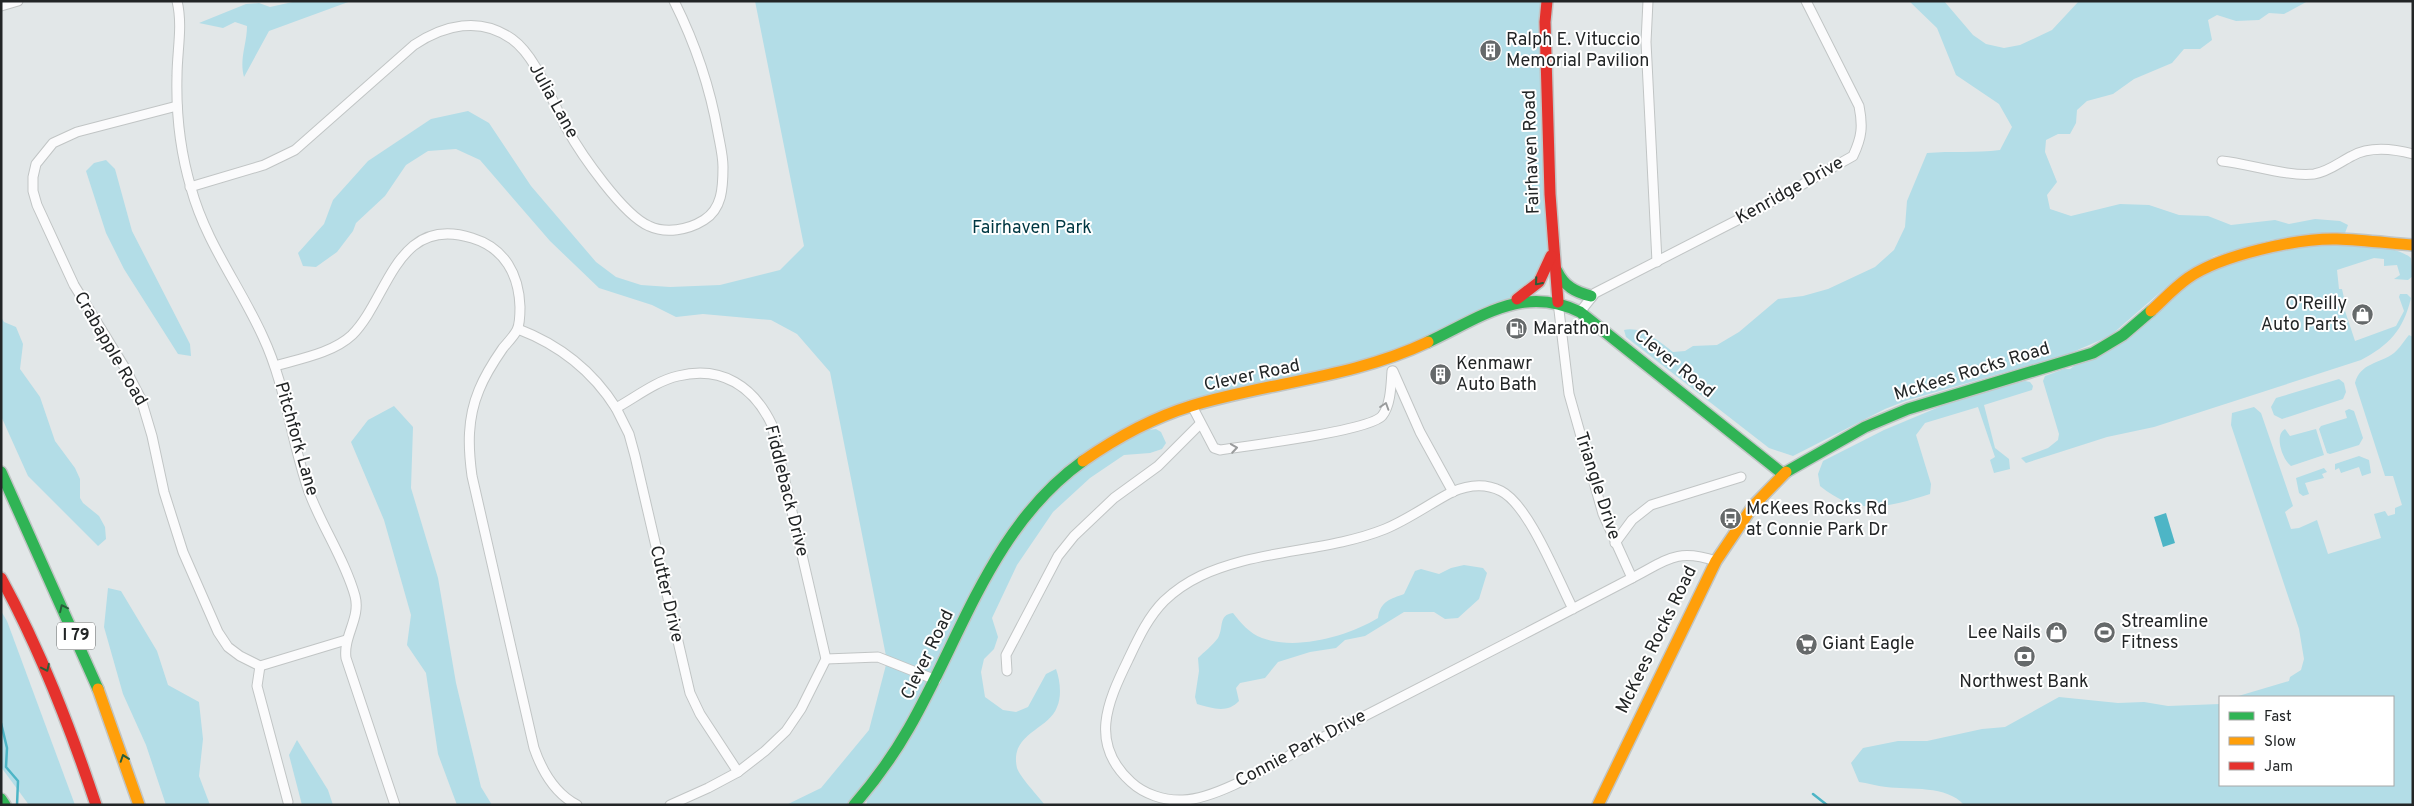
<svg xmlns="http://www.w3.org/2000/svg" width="2414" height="806" viewBox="0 0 2414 806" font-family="Overpass,sans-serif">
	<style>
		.green { fill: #b3dde7 }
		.water { fill: #4db5c6 }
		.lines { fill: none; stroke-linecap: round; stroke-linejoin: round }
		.stream { stroke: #4db5c6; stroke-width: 2.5 }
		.street-casing { stroke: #c1c5c5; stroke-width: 11 }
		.fast-casing { stroke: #c1c5c5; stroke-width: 14 }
		.slow-casing { stroke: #c1c5c5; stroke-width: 14 }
		.jam-casing { stroke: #c1c5c5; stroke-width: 14 }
		.street { stroke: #fbfbfc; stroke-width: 9 }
		.fast { stroke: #30b455; stroke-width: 11 }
		.slow { stroke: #ff9f0a; stroke-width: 11 }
		.jam { stroke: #e5322d; stroke-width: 11 }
		.oneway { stroke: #285e39 }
		.oneway2 { stroke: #999b9c }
		.labels { text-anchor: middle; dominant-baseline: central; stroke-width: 4; stroke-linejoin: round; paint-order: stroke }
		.shield { fill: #fff; stroke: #646667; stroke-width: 1 }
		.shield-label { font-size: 16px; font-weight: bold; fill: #222526 }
		.poi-label { font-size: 18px; fill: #222526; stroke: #fff; text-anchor: start }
		.street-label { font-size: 18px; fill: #222526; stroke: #fff }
		.park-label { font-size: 18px; fill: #003843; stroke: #fff }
	</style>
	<rect width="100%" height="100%" fill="#e2e7e8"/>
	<!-- green -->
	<g class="green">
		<path d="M297,1H351L269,31L244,77C239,59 247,44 247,26L235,22L223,28L199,23L246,4L259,3L270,7Z"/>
		<polygon points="755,1 1547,1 1553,246 1540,283 1388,359 1166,415 1070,471 997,559 936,680 853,805 786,805 821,788 869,730 887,661 830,372 797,334 771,320 703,314 676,317 652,305 599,288 550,241 480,160 456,149 428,151 406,165 385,196 356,223 353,231 337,252 316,267 303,266 298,253 324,224 333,200 368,161 431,119 468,111 489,123 531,186 596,262 616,277 641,285 670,287 720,285 780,270 804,246"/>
		<path d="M1909,1H1944L1973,35L1986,44L2004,48L2020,45L2052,30L2079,1H2308L2284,14L2269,13L2259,20L2236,21L2217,15L2208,20L2212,40L2200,49H2184L2172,63L2134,79L2113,94L2087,101L2077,110L2076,123L2070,134H2058L2046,140L2045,152L2057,182L2047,195L2050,209L2071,216L2120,204L2149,205L2179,215L2208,216L2231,225L2275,220L2289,224L2315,219L2340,221L2348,225L2345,233H2323L2270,240L2214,256L2172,282L2110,336L2066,355L1908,400L1885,409L1793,456L1769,448L1626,337L1624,330C1642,326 1660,342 1673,352L1685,351L1693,346L1717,345L1739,332L1778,299L1803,296L1828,289L1875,267L1894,250L1905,227L1907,201L1927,153C1951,151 1976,153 2000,150L2012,127L1999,104L1956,75L1937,28Z"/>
		<polygon points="106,160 115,169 132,231 190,344 191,356 178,354 124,269 106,233 86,171 94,163"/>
		<path d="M2319,244C2345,246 2392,242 2411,258L2413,276L2408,280L2394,279L2400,275L2397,265L2384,266V259L2374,258L2337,270L2339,289H2342L2344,298L2341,299L2355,341L2396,326L2404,311L2399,297L2400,294H2407L2411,298C2403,331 2389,345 2361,360L2154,427L2107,437L2026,463L2021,458L2048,448L2058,440L2059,434L2043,381L2045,376L2064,369H2070L2190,282L2211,270L2243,257Z"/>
		<polygon points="1,317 4,322 16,327 23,344 20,369 40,397 55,441 75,468 80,479 80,498 83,503 99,516 105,527 106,539 98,546 28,476 1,416"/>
		<path d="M2409,335L2413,337V805H1964C1947,785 1910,790 1886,787C1877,786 1867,783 1859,782L1851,763L1863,748L1898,741H1927L1982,729L2005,727L2059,697L2118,703L2144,702L2168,706L2220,704V785H2393V697H2235L2289,681L2290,677L2301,670L2304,659L2299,629L2231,425L2232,413L2254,407L2261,413L2293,506L2285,512L2291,529L2299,528L2317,520L2328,554L2381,538L2374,514L2385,511L2388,516L2395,514V508L2402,505L2393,476H2385L2355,383C2360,363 2379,364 2394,353C2399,349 2404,341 2409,335Z"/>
		<polygon points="2339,379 2344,383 2346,392 2343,399 2282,419 2274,415 2271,407 2276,398"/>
		<path d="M2025,381L2030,382L2033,386L2032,390L1984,405L1995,448L2009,459L2010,469L1994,473L1990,460L1995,457L1978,407L1925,423L1916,435L1931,484L1930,494C1888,507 1858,517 1820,486L1818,474L1823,461L1884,430L1963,397Z"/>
		<polygon points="394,406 413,427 411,488 438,578 456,683 481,787 492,805 457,805 438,754 426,673 407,645 411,615 384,520 351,442 368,420"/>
		<polygon points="2349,409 2354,411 2363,438 2359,445 2330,454 2327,453 2319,429 2321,426 2347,418 2345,411"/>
		<path d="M1156,429L1161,432L1166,443L1162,449L1150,453L1124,455L1090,478L1053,512L1017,565L992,618L998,637L994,649L984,659L981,672L985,697L1003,710L1016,712L1028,707L1046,674L1056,669C1060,680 1062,696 1057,707C1049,730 1009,733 1017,768C1020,777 1038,796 1045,805H867L866,798L984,584L1031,516L1072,473L1134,432Z"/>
		<path d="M2285,429L2290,436L2316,429L2324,455L2291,466C2282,459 2274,435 2285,429Z"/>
		<polygon points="2359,456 2369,460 2371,473 2362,476 2359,467 2341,473 2339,468 2335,470 2335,464"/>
		<polygon points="2324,468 2327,472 2322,474 2324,478 2305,483 2309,494 2303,496 2299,493 2296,478"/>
		<path d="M1464,565L1483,568L1487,573L1479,599L1458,618L1445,619L1434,612H1404L1365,636L1345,640L1336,648L1310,652L1278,662L1265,678L1240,683L1236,688L1239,701C1227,714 1212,708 1197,704L1195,697L1199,671L1198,658C1204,652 1213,645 1218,638C1224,627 1218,615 1233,613C1241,623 1249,633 1262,638C1297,651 1348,636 1378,618C1380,601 1391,599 1404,594L1415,571L1421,569L1439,574L1451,568Z"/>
		<polygon points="108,588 121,591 157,651 168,685 199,702 203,739 199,776 210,805 166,805 146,745 123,694 104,627"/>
		<polygon points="1,611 7,621 75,805 29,805 1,767"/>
		<polygon points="297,740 328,790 333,805 302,805 289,755"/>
	</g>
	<!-- water -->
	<polygon class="water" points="2166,513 2175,543 2163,547 2154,517"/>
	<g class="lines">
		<!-- stream -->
		<g class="stream">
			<polyline points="1,723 7,748 6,767 18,781 17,805"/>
			<polyline points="1813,794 1827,805"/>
		</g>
		<defs>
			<g id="street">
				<path d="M177,1C183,26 177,51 177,76C176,114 180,151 191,188C206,243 240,286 263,337C286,386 291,441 309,492C322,527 345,560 355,596C361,618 343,636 346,658L395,805"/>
				<polyline points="1648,1 1646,42 1657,262"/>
				<polyline points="1,6 18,1"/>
				<polyline points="177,106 77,132 53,143 36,164 33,177 33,191 37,205 74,285 125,368 141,399 152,436 164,492 183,552 218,632 228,647 240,656 260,666 346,640"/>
				<path d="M2222,161C2250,164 2288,177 2314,174C2328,172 2340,162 2352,156C2370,146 2394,149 2413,154"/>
				<path d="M190,187L264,165L295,150L414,45C444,25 480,16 512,39C537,57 552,102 567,129C581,154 623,215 649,226C666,234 688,230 704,220C722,209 723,188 723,167C723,156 720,144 718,133C710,87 695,43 674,1"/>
				<path d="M1558,302L1569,394L1603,514L1632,578C1667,560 1676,548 1716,561"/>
				<path d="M1580,312L1595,293L1757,210L1853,156C1862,137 1863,126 1859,106L1806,1"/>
				<path d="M518,329C560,345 592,370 616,408C636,397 656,381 678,376C722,365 754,387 772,425L826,659L801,709L786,731L765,751L738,772L708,788L670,805"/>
				<path d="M275,366C299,359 333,353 352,335C389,298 396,214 472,238C505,248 519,275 520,307C520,314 520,324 517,330C514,336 508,342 503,348C494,361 485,375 479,390C467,419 468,447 472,476L534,748C542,771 554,793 577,805"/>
				<polyline points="1393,371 1420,432 1453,492"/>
				<path d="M1192,406L1214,448L1220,450C1246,446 1369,431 1382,416C1391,405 1391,384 1392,371"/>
				<polyline points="616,408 629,434 635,456 690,693 700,714 738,772"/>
				<polyline points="1615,543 1632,520 1651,505 1741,477"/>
				<path d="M1573,609C1558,580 1529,505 1501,491C1485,483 1468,485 1452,492C1429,504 1409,519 1385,529C1340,547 1290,549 1243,561C1213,569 1187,579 1164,601C1148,617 1138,639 1128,660C1107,703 1089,744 1131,782C1144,794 1164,801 1183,800C1220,799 1281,759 1316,741C1421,687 1527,633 1632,578"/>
				<polyline points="826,659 878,657 936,680"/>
				<polyline points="260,666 257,686 288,802"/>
				<polyline points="1007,671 1006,655 1058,556 1074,536 1114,498 1158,466 1200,424"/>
			</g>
			<g id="fast">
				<path d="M1557,271C1564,286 1575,292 1591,296"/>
				<path d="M1428,342C1480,318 1522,284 1580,312L1783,474"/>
				<polyline points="1,472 98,689"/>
				<polyline points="1786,472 1865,427 1908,409 2093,353 2123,335 2151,311"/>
				<polyline points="1,799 5,805"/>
				<path d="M854,805C875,781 893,756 909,728C962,636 992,526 1083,461"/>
			</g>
			<g id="slow">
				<path d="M2151,311C2163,300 2175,287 2188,278C2221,255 2298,238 2337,239C2362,240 2388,243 2413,245"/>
				<path d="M1083,461C1116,438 1152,418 1191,406C1270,382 1352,378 1428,342"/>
				<polyline points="98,689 139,805"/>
				<polyline points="1598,805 1716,561 1753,506 1786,472"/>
			</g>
			<g id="jam">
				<polyline points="1547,1 1545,22 1550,194 1558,302"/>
				<polyline points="1517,299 1539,282 1551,256"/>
				<path d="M1,578C41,651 70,727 96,805"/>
			</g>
		</defs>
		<!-- street casing -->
		<use href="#street" class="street-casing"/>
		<!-- fast casing -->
		<use href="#fast" class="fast-casing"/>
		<!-- slow casing -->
		<use href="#slow" class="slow-casing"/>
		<!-- jam casing -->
		<use href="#jam" class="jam-casing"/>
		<!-- street -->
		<use href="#street" class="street"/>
		<!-- fast -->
		<use href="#fast" class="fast"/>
		<!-- slow -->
		<use href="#slow" class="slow"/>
		<!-- jam -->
		<use href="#jam" class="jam"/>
	</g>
	<!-- one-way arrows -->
	<defs><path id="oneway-chevron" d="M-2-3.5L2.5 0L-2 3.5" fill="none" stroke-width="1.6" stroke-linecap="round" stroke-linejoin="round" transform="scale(1.25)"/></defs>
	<g class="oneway">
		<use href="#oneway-chevron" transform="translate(1538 282) rotate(131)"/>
		<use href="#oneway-chevron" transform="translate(63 608) rotate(-115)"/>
		<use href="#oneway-chevron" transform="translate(46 668) rotate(65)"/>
		<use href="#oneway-chevron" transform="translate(124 758) rotate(-109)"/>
	</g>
	<g class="oneway2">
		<use href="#oneway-chevron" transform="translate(1385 406) rotate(-72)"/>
		<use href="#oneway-chevron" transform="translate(1234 448) rotate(-9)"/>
	</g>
	<!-- icons -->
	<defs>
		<symbol id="building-disc" viewBox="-11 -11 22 22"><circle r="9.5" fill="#65696a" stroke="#fff"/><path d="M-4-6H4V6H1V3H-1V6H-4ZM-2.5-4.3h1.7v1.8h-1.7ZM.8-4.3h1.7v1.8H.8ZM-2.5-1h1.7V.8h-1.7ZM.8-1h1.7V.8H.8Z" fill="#fff"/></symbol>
		<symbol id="shop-disc" viewBox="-11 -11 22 22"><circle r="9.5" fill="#65696a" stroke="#fff"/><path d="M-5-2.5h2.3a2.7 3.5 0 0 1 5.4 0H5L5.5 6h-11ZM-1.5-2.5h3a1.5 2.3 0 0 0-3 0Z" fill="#fff"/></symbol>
		<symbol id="fuel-disc" viewBox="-11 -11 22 22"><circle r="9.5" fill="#65696a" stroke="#fff"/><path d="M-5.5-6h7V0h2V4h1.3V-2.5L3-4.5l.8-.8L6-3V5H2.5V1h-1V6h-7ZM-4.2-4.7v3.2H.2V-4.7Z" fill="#fff"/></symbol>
		<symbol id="bus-disc" viewBox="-11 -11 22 22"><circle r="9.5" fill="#65696a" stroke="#fff"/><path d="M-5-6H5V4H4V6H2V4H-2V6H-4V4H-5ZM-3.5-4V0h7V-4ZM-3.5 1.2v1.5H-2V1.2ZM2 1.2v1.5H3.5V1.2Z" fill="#fff"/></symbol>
		<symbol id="stadium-disc" viewBox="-11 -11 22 22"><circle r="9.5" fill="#65696a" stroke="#fff"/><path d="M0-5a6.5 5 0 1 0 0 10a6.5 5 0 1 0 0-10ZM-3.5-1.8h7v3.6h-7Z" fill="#fff"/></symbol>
		<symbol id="supermarket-disc" viewBox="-11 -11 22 22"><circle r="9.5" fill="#65696a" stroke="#fff"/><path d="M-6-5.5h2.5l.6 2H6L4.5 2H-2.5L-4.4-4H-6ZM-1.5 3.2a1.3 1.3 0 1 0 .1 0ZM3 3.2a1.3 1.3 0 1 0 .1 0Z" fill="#fff"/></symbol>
		<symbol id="bank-disc" viewBox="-11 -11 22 22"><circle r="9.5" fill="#65696a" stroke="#fff"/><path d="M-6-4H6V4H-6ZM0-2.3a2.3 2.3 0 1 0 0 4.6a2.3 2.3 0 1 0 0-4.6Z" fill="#fff"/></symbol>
	</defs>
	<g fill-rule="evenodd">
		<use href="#building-disc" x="1478" y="38" width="25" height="25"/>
		<use href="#shop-disc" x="2350" y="302" width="25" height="25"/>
		<use href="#fuel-disc" x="1504" y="316" width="25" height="25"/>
		<use href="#building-disc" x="1428" y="362" width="25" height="25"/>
		<use href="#bus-disc" x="1718" y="506" width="25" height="25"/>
		<use href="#stadium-disc" x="2092" y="620" width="25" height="25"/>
		<use href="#shop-disc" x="2044" y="620" width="25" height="25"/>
		<use href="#supermarket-disc" x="1794" y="632" width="25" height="25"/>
		<use href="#bank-disc" x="2012" y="644" width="25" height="25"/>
	</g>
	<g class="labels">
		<!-- shield labels -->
		<rect class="shield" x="57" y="622.5" width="38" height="27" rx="4"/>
		<g class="shield-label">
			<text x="76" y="636">I 79</text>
		</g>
		<!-- poi labels -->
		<g class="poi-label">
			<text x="1506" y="40">Ralph E. Vituccio<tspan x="1506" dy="21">Memorial Pavilion</tspan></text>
			<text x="2347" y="304" text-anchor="end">O'Reilly<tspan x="2347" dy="21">Auto Parts</tspan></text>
			<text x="1533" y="329">Marathon</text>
			<text x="1456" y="364">Kenmawr<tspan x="1456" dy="21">Auto Bath</tspan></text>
			<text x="1746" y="509">McKees Rocks Rd<tspan x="1746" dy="21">at Connie Park Dr</tspan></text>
			<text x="2121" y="622">Streamline<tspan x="2121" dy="21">Fitness</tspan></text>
			<text x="2041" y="633" text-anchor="end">Lee Nails</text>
			<text x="1822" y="644">Giant Eagle</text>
			<text x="2024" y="682" text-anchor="middle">Northwest Bank</text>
		</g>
		<!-- street labels -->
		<g class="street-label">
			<text transform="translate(553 101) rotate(61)">Julia Lane</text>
			<text transform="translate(1532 152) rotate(-92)">Fairhaven Road</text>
			<text transform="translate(1790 191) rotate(-29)">Kenridge Drive</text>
			<text transform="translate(110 349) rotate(60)">Crabapple Road</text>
			<text transform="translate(1674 364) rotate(39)">Clever Road</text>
			<text transform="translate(1972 372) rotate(-17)">McKees Rocks Road</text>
			<text transform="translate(1252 376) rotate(-12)">Clever Road</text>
			<text transform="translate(296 439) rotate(74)">Pitchfork Lane</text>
			<text transform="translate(1597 486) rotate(72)">Triangle Drive</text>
			<text transform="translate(786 491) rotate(76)">Fiddleback Drive</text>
			<text transform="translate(666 594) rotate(77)">Cutter Drive</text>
			<text transform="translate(1657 640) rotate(-64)">McKees Rocks Road</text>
			<text transform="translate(928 655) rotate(-64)">Clever Road</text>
			<text transform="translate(1301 749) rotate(-28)">Connie Park Drive</text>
		</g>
		<!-- park labels -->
		<g class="park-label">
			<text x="1032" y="228">Fairhaven Park</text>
		</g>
	</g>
	<!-- border -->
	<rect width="2414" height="806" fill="none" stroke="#222526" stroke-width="5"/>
	<!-- legend -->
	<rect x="2219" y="696" width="175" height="90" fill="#ffffff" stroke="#a7a8a8"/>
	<rect x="2229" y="712" width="25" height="8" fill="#30b455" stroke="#a7a8a8"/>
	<text x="2264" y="721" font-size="15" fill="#222526">Fast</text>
	<rect x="2229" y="737" width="25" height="8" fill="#ff9f0a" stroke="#a7a8a8"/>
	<text x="2264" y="746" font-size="15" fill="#222526">Slow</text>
	<rect x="2229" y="762" width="25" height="8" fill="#e5322d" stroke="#a7a8a8"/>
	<text x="2264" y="771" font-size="15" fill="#222526">Jam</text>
</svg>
